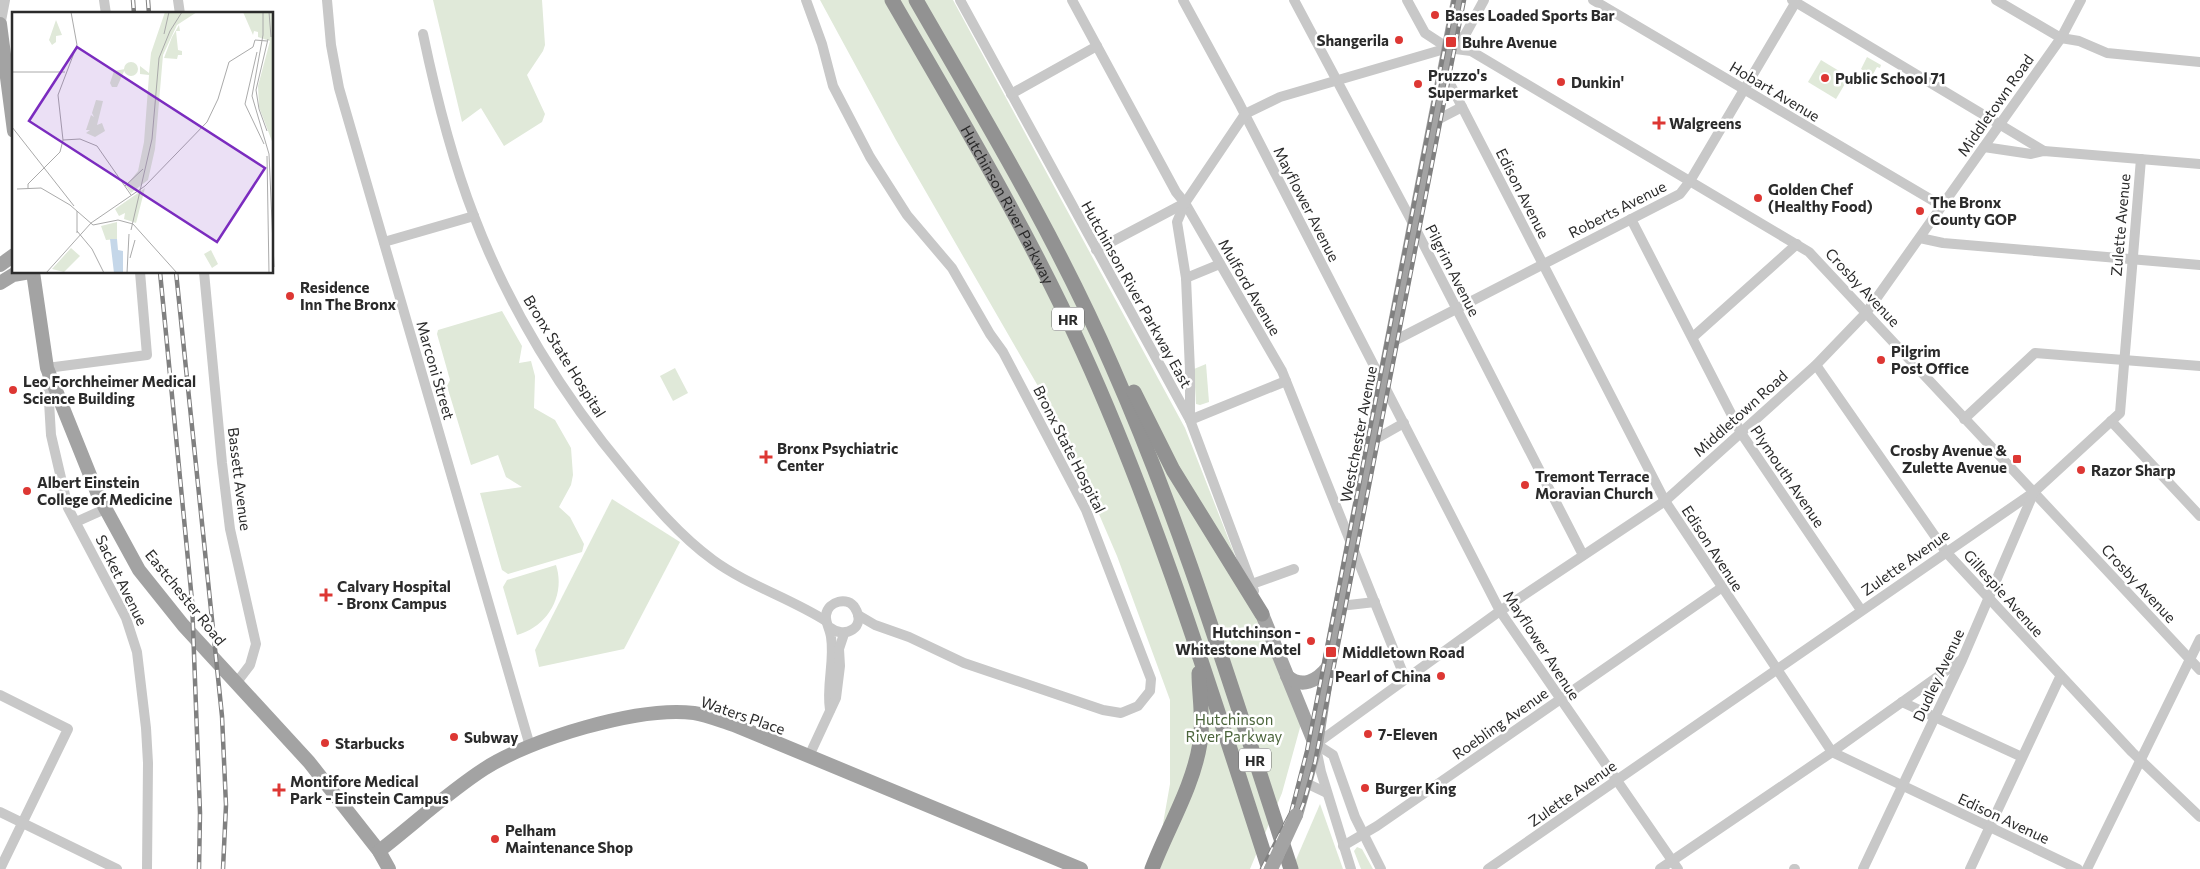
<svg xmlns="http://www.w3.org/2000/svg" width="2200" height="869" viewBox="0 0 2200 869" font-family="Commissioner,sans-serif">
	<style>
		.green { fill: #e0e9d9 }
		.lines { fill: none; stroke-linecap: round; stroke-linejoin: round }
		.minor { stroke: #c8c8c8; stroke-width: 10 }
		.major { stroke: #a3a3a3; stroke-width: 14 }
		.highway { stroke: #929292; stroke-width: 15 }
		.rail-casing { stroke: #808080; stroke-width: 4.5 }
		.rail { stroke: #fff; stroke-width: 2.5; stroke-dasharray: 8; stroke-linecap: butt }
		.major-bridge { stroke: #a3a3a3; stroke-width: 14 }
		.poi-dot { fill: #dd3733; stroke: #fff; stroke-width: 2 }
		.labels { text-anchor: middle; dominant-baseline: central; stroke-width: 5; stroke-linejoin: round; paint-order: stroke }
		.shield { fill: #fff; stroke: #6b6b6b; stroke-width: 1 }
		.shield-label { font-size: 14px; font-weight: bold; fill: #2b2b2b }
		.poi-label { font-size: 15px; font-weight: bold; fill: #2b2b2b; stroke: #fff; text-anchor: start }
		.street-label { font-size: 15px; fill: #2b2b2b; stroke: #fff }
		.park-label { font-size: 15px; fill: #4b653b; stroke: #fff }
		.inset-road { fill: none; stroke: #aaa; stroke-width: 1 }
		.view { fill: #7b2cbf; fill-opacity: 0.15; stroke: #7b2cbf; stroke-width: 2.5 }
		.inset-edge { fill: none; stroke: #2b2b2b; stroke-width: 2.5 }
	</style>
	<rect width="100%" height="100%" fill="#fff"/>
	<!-- green -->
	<g class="green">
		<polygon points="433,0 542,0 545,45 543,51 527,75 545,114 542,122 504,146 481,108 462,122"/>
		<polygon points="820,0 953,0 1185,428 1301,724 1282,793 1250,869 1155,869 1170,784 1170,700 1117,556 1061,426 896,140"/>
		<polygon points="1867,57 1881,65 1880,68 1877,67 1872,76 1861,69"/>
		<polygon points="1821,60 1849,77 1836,99 1808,82"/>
		<polygon points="502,311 522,346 519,363 531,361 535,376 534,408 555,420 571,448 573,475 571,485 559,507 570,517 584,544 582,552 508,574 502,570 480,493 522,487 506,477 498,455 471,465 447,386 450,380 437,334 438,330"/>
		<polygon points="1206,364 1209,402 1200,405 1196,404 1194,369"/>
		<polygon points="675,368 688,393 673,401 660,376"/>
		<polygon points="612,499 680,542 624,649 539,667 535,650"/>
		<path d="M556,565C566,596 547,627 517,635L503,587L507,580Z"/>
		<polygon points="1320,804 1343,869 1292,869"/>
		<polygon points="1357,847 1362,849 1373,869 1361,869 1354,851"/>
	</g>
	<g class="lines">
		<!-- minor -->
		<g class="minor">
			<polyline points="104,0 106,14"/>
			<polyline points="178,0 180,14"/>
			<polyline points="327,0 331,45 339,88 530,746"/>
			<polyline points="806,0 822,44 833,86 870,157 907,215 952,268 990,334 1003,352 1086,510 1151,679 1150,691 1138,706 1121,713 1103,710 964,663 909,637 875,625 858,615"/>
			<polyline points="960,0 1190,420 1254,591"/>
			<polyline points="1072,0 1176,192 1185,203 1282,371 1405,678"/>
			<polyline points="1183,0 1239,103 1500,611 1678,869"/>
			<polyline points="1294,0 1409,216 1583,555"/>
			<polyline points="1407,0 1425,33 1448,48 1471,51 1809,252 2200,670"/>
			<polyline points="1593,0 1942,206"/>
			<polyline points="1792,0 2044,151"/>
			<polyline points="1996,0 2061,38 2079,41 2107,53 2200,62"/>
			<polyline points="0,26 5,0"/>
			<path d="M423,34C436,96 451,157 474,216C509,308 563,396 626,471C652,503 680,536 713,560C747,585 790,598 826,621"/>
			<polyline points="1444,72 1665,501 1832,752 2078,869"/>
			<polyline points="1011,94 1097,46"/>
			<polyline points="1435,121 1462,107"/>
			<polyline points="1984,147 2031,154 2044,151 2200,164"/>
			<polyline points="1185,203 1177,222 1186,278 1190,371 1190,419"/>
			<polyline points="1631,219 1741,433 1861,610"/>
			<polyline points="1920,238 1943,243 2200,265"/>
			<polyline points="384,242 474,216"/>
			<polyline points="1096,250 1185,203 1245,114 1280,97 1448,48 1465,35 1484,0"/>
			<polyline points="140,272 147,355 47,368 51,435 68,508 126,618 137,652 146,728 148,763 147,869"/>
			<polyline points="204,272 222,463 230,529 256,644 250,665 237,682"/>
			<polyline points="1186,278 1220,264"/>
			<polyline points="1693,337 1797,244"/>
			<polyline points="1392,342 1680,194 1690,181 1797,0"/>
			<polyline points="1816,365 1946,552 2132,752 2200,817"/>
			<polyline points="1964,419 2035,353 2200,366"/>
			<polyline points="1190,420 1286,381"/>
			<polyline points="2111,421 2200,516"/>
			<polyline points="1374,440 1404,423"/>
			<polyline points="76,522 105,509"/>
			<polyline points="1252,584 1294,569"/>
			<polyline points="1340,606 1375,602"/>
			<path d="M829,627C845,640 867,627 855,608C848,596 828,601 826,615C825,622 830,629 831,637C835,661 826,685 830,710"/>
			<polyline points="0,695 68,729 0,869"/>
			<polyline points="1902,702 2022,757"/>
			<polyline points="1316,744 1500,611 1665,501 1816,365 1866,313 2061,38 2081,0"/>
			<polyline points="1316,744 1333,755 1355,817 1381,869"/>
			<polyline points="1316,748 1321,772 1351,869"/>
			<polyline points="809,756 836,698 840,666 839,649 844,634"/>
			<polyline points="1306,783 1327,793"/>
			<polyline points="0,812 117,869"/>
			<polyline points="1343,846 1377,826 1721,588"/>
			<polyline points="1488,869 2034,492 2120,413 2141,159"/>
			<polyline points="1660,869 1832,752 1961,660"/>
			<polyline points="1794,869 1795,869"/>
			<polyline points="1863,869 1962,660 2034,492"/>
			<polyline points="1970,869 2060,677"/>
			<polyline points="2087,869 2200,639"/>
		</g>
		<!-- major -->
		<g class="major">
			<polyline points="0,24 14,131"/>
			<polyline points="0,265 14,255"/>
			<polyline points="33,272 47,368 98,495 139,570 183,625 309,762 379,851 389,869"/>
			<polyline points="0,283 13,275 30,272"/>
			<polyline points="1262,614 1315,744"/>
			<path d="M1287,676C1302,689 1317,681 1328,667"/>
			<polyline points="1296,815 1316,744 1328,667 1458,0"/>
			<path d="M379,851C414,824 447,793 484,769C530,739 639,706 694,713C707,715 721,721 734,725L1081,869"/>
		</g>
		<!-- highway -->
		<g class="highway">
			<path id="s1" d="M892,0C959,116 1028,230 1083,352C1158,517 1213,697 1269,869"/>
			<path d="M916,0C985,120 1057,239 1112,366C1184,529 1235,700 1291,869"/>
			<polyline points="1134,392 1173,470 1262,614"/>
			<path d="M1152,869C1168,827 1193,787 1200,743C1204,720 1199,696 1199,673"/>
		</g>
		<defs>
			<g id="rail">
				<polyline points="133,0 134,14"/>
				<polyline points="148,0 149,14"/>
				<polyline points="160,272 192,601 200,813 199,869"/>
				<polyline points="176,272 222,716 226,805 223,869"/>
				<polyline points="1283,855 1304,802 1315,762 1464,0"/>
				<polyline points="1262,869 1291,813 1307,751 1454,0"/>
				<polyline points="1272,869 1282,846"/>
			</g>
		</defs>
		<!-- rail casing -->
		<use href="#rail" class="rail-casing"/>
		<!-- rail -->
		<use href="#rail" class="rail"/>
		<!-- major-bridge -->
		<polyline class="major-bridge" points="1271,869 1296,815"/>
	</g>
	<!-- markers -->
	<g class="poi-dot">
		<circle cx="1435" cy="15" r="5"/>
		<circle cx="1399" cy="40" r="5"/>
		<rect x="1445" y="36" width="12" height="12" rx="2.5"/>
		<circle cx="1825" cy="78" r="5"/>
		<circle cx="1561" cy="82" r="5"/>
		<circle cx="1418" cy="84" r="5"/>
		<path d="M1656.5 115.5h5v5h5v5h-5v5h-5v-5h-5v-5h5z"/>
		<circle cx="1758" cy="198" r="5"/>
		<circle cx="1920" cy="211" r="5"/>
		<circle cx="290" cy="296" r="5"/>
		<circle cx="1881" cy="360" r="5"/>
		<circle cx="13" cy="390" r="5"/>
		<path d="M763.5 449.5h5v5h5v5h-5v5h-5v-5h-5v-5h5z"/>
		<rect x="2012" y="454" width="10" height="10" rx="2.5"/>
		<circle cx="2081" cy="470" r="5"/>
		<circle cx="1525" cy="485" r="5"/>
		<circle cx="27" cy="491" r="5"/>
		<path d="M323.5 587.5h5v5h5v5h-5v5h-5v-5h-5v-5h5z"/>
		<circle cx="1311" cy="641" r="5"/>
		<rect x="1325" y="646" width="12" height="12" rx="2.5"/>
		<circle cx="1441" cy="676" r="5"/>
		<circle cx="1368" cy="734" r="5"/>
		<circle cx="454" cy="737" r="5"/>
		<circle cx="325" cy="743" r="5"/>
		<circle cx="1365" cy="788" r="5"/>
		<path d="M276.5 782.5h5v5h5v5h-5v5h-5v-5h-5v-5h5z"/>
		<circle cx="495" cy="839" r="5"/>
	</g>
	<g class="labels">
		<!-- shield labels -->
		<g class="shield">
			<rect x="1052" y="307.5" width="32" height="23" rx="4"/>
			<rect x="1239" y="748.5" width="32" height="23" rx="4"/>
		</g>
		<g class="shield-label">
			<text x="1068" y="319">HR</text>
			<text x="1255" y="760">HR</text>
		</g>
		<!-- poi labels -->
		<g class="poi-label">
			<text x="1445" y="15">Bases Loaded Sports Bar</text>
			<text x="1389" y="40" text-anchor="end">Shangerila</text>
			<text x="1462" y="42">Buhre Avenue</text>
			<text x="1428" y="75">Pruzzo's<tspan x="1428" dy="17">Supermarket</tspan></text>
			<text x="1835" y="78">Public School 71</text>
			<text x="1571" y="82">Dunkin'</text>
			<text x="1669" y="123">Walgreens</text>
			<text x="1768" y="189">Golden Chef<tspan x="1768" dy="17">(Healthy Food)</tspan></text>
			<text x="1930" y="202">The Bronx<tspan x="1930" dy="17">County GOP</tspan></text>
			<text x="300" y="287">Residence<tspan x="300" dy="17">Inn The Bronx</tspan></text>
			<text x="1891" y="351">Pilgrim<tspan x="1891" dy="17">Post Office</tspan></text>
			<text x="23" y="381">Leo Forchheimer Medical<tspan x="23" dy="17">Science Building</tspan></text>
			<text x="777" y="448">Bronx Psychiatric<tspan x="777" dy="17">Center</tspan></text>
			<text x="2007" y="450" text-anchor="end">Crosby Avenue &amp;<tspan x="2007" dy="17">Zulette Avenue</tspan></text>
			<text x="2091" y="470">Razor Sharp</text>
			<text x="1535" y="476">Tremont Terrace<tspan x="1535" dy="17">Moravian Church</tspan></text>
			<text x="37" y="482">Albert Einstein<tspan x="37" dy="17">College of Medicine</tspan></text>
			<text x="337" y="586">Calvary Hospital<tspan x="337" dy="17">- Bronx Campus</tspan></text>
			<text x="1301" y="632" text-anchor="end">Hutchinson -<tspan x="1301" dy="17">Whitestone Motel</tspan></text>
			<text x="1342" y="652">Middletown Road</text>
			<text x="1431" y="676" text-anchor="end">Pearl of China</text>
			<text x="1378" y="734">7-Eleven</text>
			<text x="464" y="737">Subway</text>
			<text x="335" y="743">Starbucks</text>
			<text x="290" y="781">Montifore Medical<tspan x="290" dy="17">Park - Einstein Campus</tspan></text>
			<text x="1375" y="788">Burger King</text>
			<text x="505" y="830">Pelham<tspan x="505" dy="17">Maintenance Shop</tspan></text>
		</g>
		<!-- street labels -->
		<g class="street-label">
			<text transform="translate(1775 91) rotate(31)">Hobart Avenue</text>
			<text transform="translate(1995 105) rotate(-55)">Middletown Road</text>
			<text transform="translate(1523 193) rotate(63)">Edison Avenue</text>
			<text transform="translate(1307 204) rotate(63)">Mayflower Avenue</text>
			<text stroke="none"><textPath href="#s1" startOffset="235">Hutchinson River Parkway</textPath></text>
			<text transform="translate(1617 209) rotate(-27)">Roberts Avenue</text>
			<text transform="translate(2120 225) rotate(-85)">Zulette Avenue</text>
			<text transform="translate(1453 270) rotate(63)">Pilgrim Avenue</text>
			<text transform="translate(1250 287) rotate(60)">Mulford Avenue</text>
			<text transform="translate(1863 287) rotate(47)">Crosby Avenue</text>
			<text transform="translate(1137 294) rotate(61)">Hutchinson River Parkway East</text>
			<text transform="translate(565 356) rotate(58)">Bronx State Hospital</text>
			<text transform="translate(436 370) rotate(74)">Marconi Street</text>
			<text transform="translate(1740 413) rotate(-42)">Middletown Road</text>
			<text transform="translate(1358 434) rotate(-79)">Westchester Avenue</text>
			<text transform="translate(1070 449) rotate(63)">Bronx State Hospital</text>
			<text transform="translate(1788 476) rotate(56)">Plymouth Avenue</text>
			<text transform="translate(240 479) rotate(83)">Bassett Avenue</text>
			<text transform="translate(1713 548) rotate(57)">Edison Avenue</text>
			<text transform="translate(1905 562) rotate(-35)">Zulette Avenue</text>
			<text transform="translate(122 580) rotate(64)">Sacket Avenue</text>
			<text transform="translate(2139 583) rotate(47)">Crosby Avenue</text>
			<text transform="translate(2004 593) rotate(48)">Gillespie Avenue</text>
			<text transform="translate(186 597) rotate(51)">Eastchester Road</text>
			<text transform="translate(1542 645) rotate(57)">Mayflower Avenue</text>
			<text transform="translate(1938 675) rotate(-65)">Dudley Avenue</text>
			<text transform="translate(743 715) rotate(19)">Waters Place</text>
			<text transform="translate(1500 723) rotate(-35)">Roebling Avenue</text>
			<text transform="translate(1572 793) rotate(-35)">Zulette Avenue</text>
			<text transform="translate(2004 818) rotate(25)">Edison Avenue</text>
		</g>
		<!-- park labels -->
		<g class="park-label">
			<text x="1234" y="719">Hutchinson<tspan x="1234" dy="17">River Parkway</tspan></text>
		</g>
	</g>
	<!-- overview -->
	<g transform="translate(12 12)">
		<rect width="261" height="261" fill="#fff"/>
		<path d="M153,0H185L165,13L151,43L143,137L136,168L119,181L114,174L126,159L132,130L137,63L128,62V54L137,61L139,41ZM231,0H261V132L247,95L246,74L258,29L246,25V20L242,19L241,23ZM44,8L50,23L44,24V30L40,33L37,28ZM167,13L168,19H164L166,38L170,39V43H166L165,47L152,46L160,25ZM112 57a7 7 0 1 1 14 0a7 7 0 1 1-14 0ZM113,57L105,75H100L98,71L102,59ZM84,88L91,89L85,113L90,111L93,119L83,125L74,121L78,118H74L79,103L82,105L80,101ZM133,176L124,211L112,207L113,201L107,204L103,197ZM105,210V227L94,228L89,214ZM59,236L68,244L52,260L40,257ZM199,238L206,252L200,256L192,242Z" fill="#e0e9d9"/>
		<path d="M105,227L106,238L111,239V261H102L98,227Z" fill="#c5d7e9"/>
		<path class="inset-road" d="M251,0V23L240,84L257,142L262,255M257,0L259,25M152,22L157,0M245,40L233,92L252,132M0,60H53M0,115L62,194M255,119L247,97L244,78L256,27M51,128L68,127L85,134L119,183M255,144L257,261M113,174L131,157M16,176V172L48,140L51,128L46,83L65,33L59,0M5,177L29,176L58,193L81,213L106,208L121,212L165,261M65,199V221M119,218L140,127L147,46L158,19L170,0M65,219L80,237L92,261M118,246L123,228M34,261L79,211L133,174L195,110L206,87L217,50L241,35L243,28L255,29M115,261L117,222"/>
		<path class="view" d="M65,35L253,156L205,230L17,109Z"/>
		<rect width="261" height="261" class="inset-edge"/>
	</g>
</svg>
